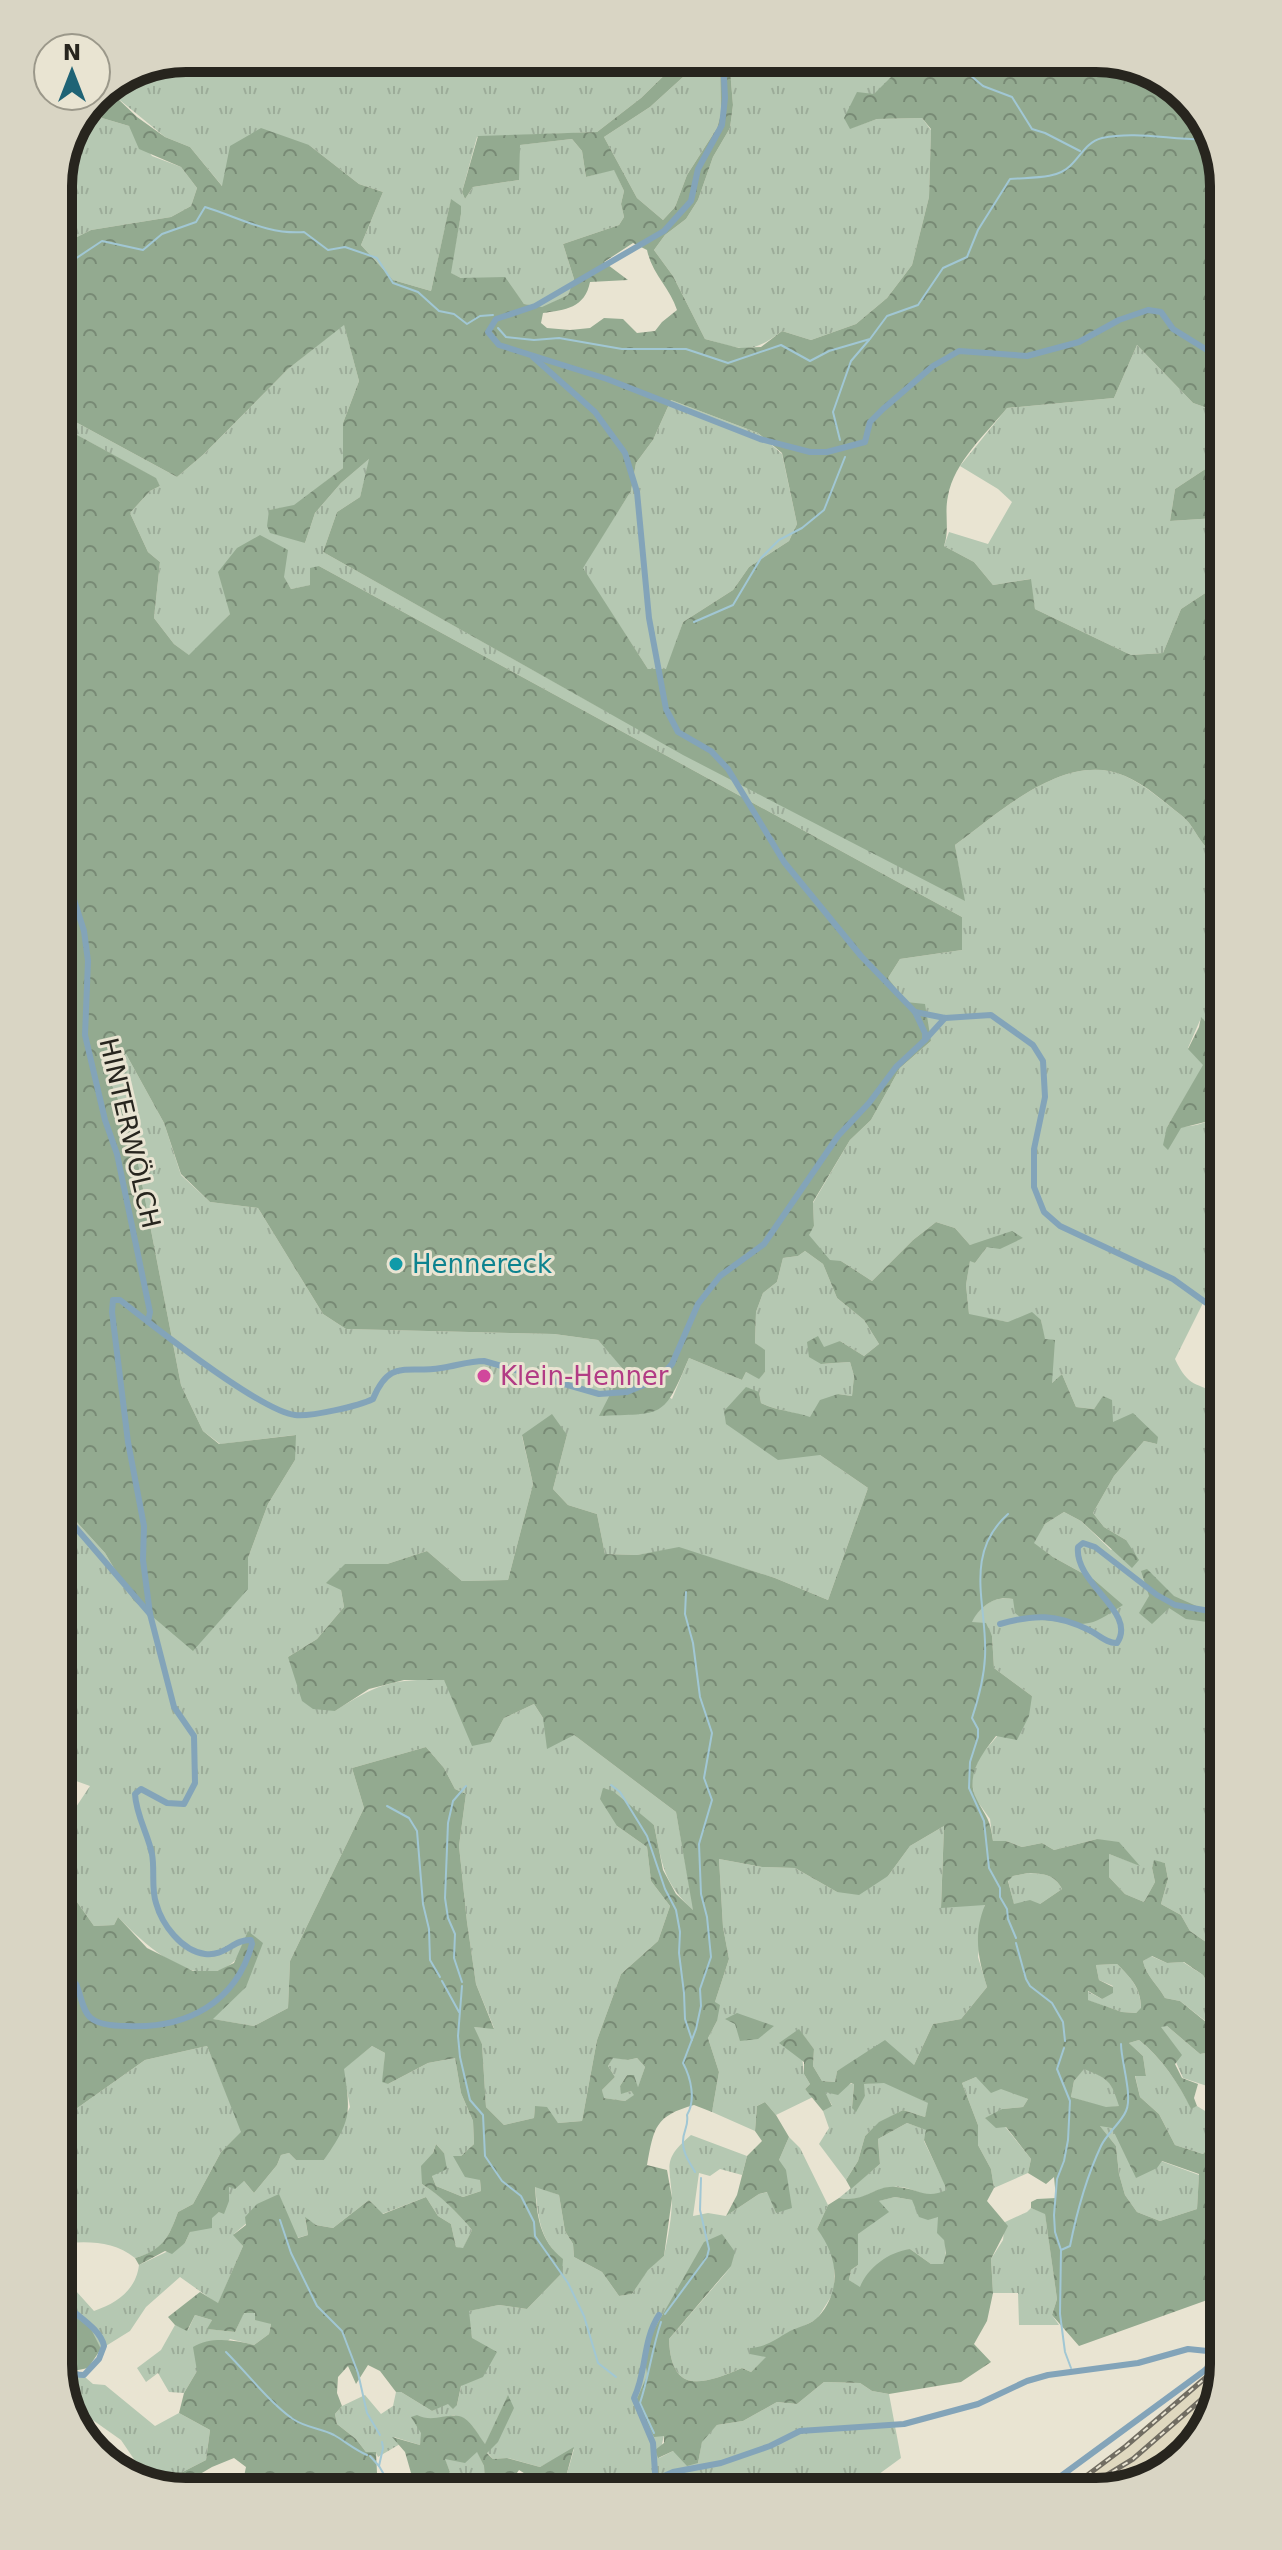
<svg xmlns="http://www.w3.org/2000/svg" width="1282" height="2550" viewBox="0 0 1282 2550" font-family="'DejaVu Sans',sans-serif">
	<style>
		.built { fill: #dfd8bf }
		.grass { fill: url(#grass-tufts) }
		.forest { fill: url(#forest-crowns); fill-rule: evenodd }
		.lines { fill: none; stroke-linecap: round; stroke-linejoin: round }
		.stream { stroke: #a1c7d4; stroke-width: 2 }
		.street { stroke: #83a4b9; stroke-width: 6 }
		.rail-casing { stroke: #716d62; stroke-width: 5 }
		.rail { stroke: #e9e4d2; stroke-width: 2; stroke-dasharray: 6; stroke-linecap: butt }
		.culture-dot { fill: #0f9aa8; stroke: #e9e4d2; stroke-width: 3 }
		.hotel-dot { fill: #d1479c; stroke: #e9e4d2; stroke-width: 3 }
		.labels { text-anchor: middle; dominant-baseline: central; stroke-width: 6; stroke-linejoin: round; paint-order: stroke }
		.street-label { font-size: 26px; fill: #27251e; stroke: #e9e4d2 }
		.culture-label { font-size: 26px; fill: #0d838f; stroke: #e9e4d2; text-anchor: start }
		.hotel-label { font-size: 26px; fill: #b23c85; stroke: #e9e4d2; text-anchor: start }
		.rim { fill: none; stroke: #27251e; stroke-width: 10 }
	</style>
	<defs>
		<pattern id="grass-tufts" width="24" height="20" patternUnits="userSpaceOnUse" patternTransform="scale(2)"><rect width="24" height="20" fill="#b5c8b2"/><path d="M3 7l-1-3M5 7V3M7 7l1-3M15 17l-1-3M17 17v-4M19 17l1-3" fill="none" stroke="#9cac99"/></pattern>
		<pattern id="forest-crowns" width="20" height="18" patternUnits="userSpaceOnUse" patternTransform="scale(2)"><rect width="20" height="18" fill="#93aa90"/><path d="M2 6a3 3 0 1 1 6 0M12 15a3 3 0 1 1 6 0" fill="none" stroke="#788a75"/></pattern>
	</defs>
	<rect width="100%" height="100%" fill="#e9e4d2"/>
	<!-- built -->
	<polygon class="built" points="1224,2358 1202,2436 1145,2482 1069,2483 1098,2465 1125,2444"/>
	<!-- grass -->
	<g class="grass">
		<polygon points="186,58 682,58 641,98 597,132 477,137 462,192 465,199 473,187 519,180 519,145 572,139 582,151 586,177 614,169 624,191 621,204 624,217 619,225 563,244 574,279 568,295 542,308 524,304 504,278 461,278 450,273 461,214 451,200 431,291 393,280 361,245 383,192 359,184 309,145 223,187 190,147 165,137 116,97 114,88"/>
		<polygon points="704,58 716,58 720,65 721,113 717,128 687,175 675,207 663,220 637,198 604,137 650,107"/>
		<path d="M729,58H903L900,68L874,95L851,128L877,119L922,118L931,130L929,197L912,265L887,298L856,324L811,340L782,331C750,356 742,349 705,339L673,276L654,250L665,235L686,219L698,200L713,157L730,128L733,105Z"/>
		<polygon points="97,95 92,106 102,118 129,126 152,156 181,167 197,188 191,206 171,217 91,230 59,246 58,178 95,96"/>
		<path d="M344,324L359,381L343,423V468L294,506L269,510L305,543L315,513L341,483L370,458L360,497L337,512L323,552L604,710L964,900L955,845C1000,812 1066,750 1125,776C1145,785 1163,801 1181,815C1196,826 1200,849 1218,855V1025L1213,1030L1201,1018L1188,1048L1204,1065L1167,1127C1183,1128 1206,1126 1219,1114V1296L1209,1291L1175,1359C1189,1389 1196,1381 1220,1396L1222,1873L1217,1885L1222,1889V1953L1190,1931L1181,1915L1161,1904L1168,1879L1165,1863L1154,1861L1152,1868L1155,1882L1144,1902L1125,1894L1109,1877V1854L1139,1865L1097,1839L1054,1850L1042,1843L1022,1847L1006,1841L993,1842L990,1819L975,1798L971,1778L980,1756L1032,1696L994,1668L992,1636L971,1622C980,1606 994,1595 1013,1599L1093,1579L1053,1557L1033,1543L1045,1524L1064,1512L1081,1521L1111,1550L1126,1540L1104,1527L1093,1513L1114,1476L1144,1441L1157,1444L1113,1423L1104,1396L1094,1409L1076,1407L1062,1374L1051,1384L1041,1320L1008,1322L969,1315L966,1285L970,1260L975,1263L987,1247L1023,1238L970,1245L955,1228L936,1222L913,1240L872,1281L841,1261H830L808,1235L814,1226L813,1203L850,1140L871,1120L900,1068L931,1041L888,978L900,959L962,950V917L319,566L311,585L291,589L284,578V568L230,614L190,656L174,644L154,618L160,562L148,552L130,513L150,491L160,486L155,478L59,425V413L177,477L204,454L288,369Z"/>
		<polygon points="1137,345 1193,403 1216,411 1216,462 1175,489 1170,521 1216,518 1216,586 1181,609 1163,653 1131,655 1035,609 1030,579 993,585 974,562 944,546 949,532 988,544 1012,502 998,489 960,466 1007,408 1114,398"/>
		<polygon points="671,400 758,433 782,454 797,524 789,541 749,567 733,590 683,622 667,669 648,669 582,568 631,491 636,463 653,440"/>
		<path d="M126,1054L164,1123L181,1175L210,1202L258,1208L323,1314L346,1329L554,1334L598,1340L623,1368L672,1399L689,1358L742,1380L746,1372L759,1378L765,1372V1351L755,1343L756,1312L763,1293L777,1282L783,1258L798,1256L805,1251L823,1264L837,1298L864,1320L879,1344L864,1356L840,1341L821,1364L850,1362L854,1376L852,1396L838,1394L810,1418C793,1411 777,1411 761,1403L759,1392L724,1411L820,1455L868,1488L828,1600L775,1578L679,1548L637,1555L605,1554L597,1514L568,1505L553,1489L567,1435L522,1436L533,1484L508,1580L462,1581L427,1551L387,1564H345L341,1590L344,1607L317,1639L288,1657L335,1711C379,1683 393,1679 444,1680L491,1742L504,1718L534,1704L543,1718L574,1735L676,1812L694,1911C663,1883 662,1864 654,1825L637,1813L617,1826L647,1847L651,1881L670,1906L658,1941L621,1974L597,2040L582,2121L558,2123L535,2107L534,2118L504,2125L486,2107L482,2044L473,2027L494,2028L476,1984L467,1922L459,1846L466,1794L455,1789L444,1768L426,1747L352,1768L364,1808L290,1961L288,2008L254,2026L212,2019L248,1931C243,1941 240,1958 231,1964C194,1992 142,1942 118,1917L114,1925L94,1926L65,1885V1811L76,1807L90,1786L65,1777L64,1508L105,1553L133,1600L248,1589V1558L268,1504L295,1460V1435L220,1444L203,1431L181,1385L132,1132L103,1064Z"/>
		<polygon points="944,1826 941,1907 985,1904 978,1957 987,1987 961,2019 933,2024 914,2065 846,2066 837,2071 835,2082 822,2081 813,2066 814,2049 799,2030 804,2074 810,2084 805,2089 813,2097 776,2115 765,2102 757,2106 755,2131 712,2112 719,2072 708,2038 717,2021 715,2002 729,1959 723,1927 719,1859 762,1867 795,1868 837,1892 888,1876 910,1846"/>
		<path d="M1028,1873C1044,1874 1054,1874 1062,1889L1040,1904L1014,1905L1008,1880L1013,1876Z"/>
		<path d="M1151,1956L1167,1963L1183,1962L1203,1975L1222,2009L1223,2027L1218,2031L1180,2001L1165,1998C1158,1985 1146,1976 1143,1961Z"/>
		<path d="M1117,1964C1131,1978 1141,1988 1141,2009L1136,2013L1122,2012L1087,2000V1991L1102,1999L1113,1986L1099,1980L1096,1965Z"/>
		<polygon points="1160,2026 1167,2026 1200,2054 1223,2050 1223,2080 1206,2078 1207,2086 1183,2078"/>
		<path d="M1139,2040C1161,2057 1179,2084 1191,2108L1197,2106L1223,2122V2132L1203,2154L1175,2145L1159,2114L1140,2097L1135,2075L1146,2076L1143,2056L1129,2043Z"/>
		<path d="M207,2046L242,2132L221,2152L193,2204L178,2212C169,2237 163,2251 135,2258C115,2242 92,2241 67,2243L66,2116L145,2060Z"/>
		<path d="M372,2046L385,2053L383,2081L388,2084L428,2063L455,2058L461,2093L473,2121L474,2144L461,2156H454L480,2180L481,2191L463,2197L436,2186L432,2176L444,2153L436,2144L422,2184C442,2196 457,2212 472,2230L463,2249L456,2247L451,2224L438,2216L426,2197L382,2214L369,2200L333,2228L316,2225L305,2218L308,2235L297,2238L279,2195L234,2234L243,2246L218,2304L180,2277L146,2307L130,2331L101,2349L67,2310V2290L76,2291L94,2311C117,2303 136,2290 139,2265L185,2243L190,2232L219,2212L229,2187L244,2181L254,2193L277,2165L281,2155L289,2153L296,2160H324L350,2107L343,2069Z"/>
		<polygon points="613,2057 628,2060 637,2058 645,2067 638,2088 634,2076 627,2075 620,2086 622,2093 631,2091 635,2095 625,2101 603,2098 602,2090 615,2077 608,2066"/>
		<path d="M1084,2068C1109,2079 1111,2081 1120,2106L1106,2108L1071,2097L1074,2081Z"/>
		<polygon points="976,2077 1028,2099 1023,2107 1002,2109 995,2114 1031,2159 1028,2173 994,2188 991,2169 978,2145 978,2125 962,2083"/>
		<polygon points="884,2082 929,2103 925,2117 903,2110 879,2123 865,2136 858,2161 846,2180 819,2144 829,2128 823,2111 832,2105 824,2092 854,2083 852,2108 865,2096 863,2084"/>
		<path d="M907,2123L927,2130L924,2141L948,2191C921,2202 916,2185 893,2187C870,2188 866,2203 839,2198L880,2164L878,2139Z"/>
		<polygon points="1099,2125 1112,2127 1161,2161 1199,2175 1197,2209 1160,2221 1137,2212 1125,2195 1119,2174 1116,2146"/>
		<path d="M691,2135L747,2156L742,2175L720,2169L710,2176L699,2173L693,2216L708,2213L726,2216L759,2194L768,2192L776,2213L779,2160L789,2137L800,2148L828,2205L817,2229L827,2241L834,2260V2292L817,2319L764,2347L767,2357L751,2372L742,2368C702,2385 671,2395 669,2339L731,2267L645,2359L647,2376L664,2435L659,2458L673,2451L698,2463L702,2441L717,2425L743,2421L777,2402L797,2404L824,2382L860,2383L872,2391L889,2394L901,2458L864,2485L585,2488L588,2484L567,2474L574,2449L540,2467L508,2458L493,2459L487,2452L508,2396L485,2445L473,2427L454,2415L437,2420L425,2419L420,2445L394,2437L400,2444L378,2457L376,2453L366,2452L356,2439L337,2424L335,2414L342,2406L365,2395L381,2414L393,2406L396,2392H401L432,2411L448,2403L457,2405L472,2338L468,2311L499,2305L527,2309L562,2273V2259C539,2239 538,2215 535,2186L559,2195L565,2231L573,2244L574,2257L602,2272L619,2296L632,2294L648,2269L664,2256C668,2237 672,2217 672,2198C670,2164 662,2160 691,2135Z"/>
		<path d="M895,2197L912,2200L938,2217C942,2232 950,2249 943,2264H931L910,2249L860,2288L849,2280L851,2270L858,2265V2234L878,2201Z"/>
		<polygon points="1031,2208 1045,2213 1057,2299 1052,2315 1059,2325 1019,2325 1018,2293 993,2293 991,2259 1003,2240 1005,2222 1027,2212"/>
		<polygon points="244,2312 255,2313 271,2324 269,2334 254,2345 230,2339 197,2371 184,2393 169,2392 158,2373 146,2382 137,2368 161,2350 175,2325 188,2330 195,2315 212,2320 208,2329 235,2332"/>
		<polygon points="67,2371 78,2371 93,2384 105,2385 155,2426 179,2413 210,2430 206,2460 171,2478 163,2486 134,2475 142,2471 121,2440 87,2416 81,2430 68,2413"/>
		<polygon points="477,2451 484,2466 485,2484 476,2488 455,2481 457,2489 439,2489 450,2472 444,2458"/>
	</g>
	<!-- forest -->
	<g class="forest">
		<path d="M682,58H704L650,107L604,137L637,198L663,220L675,207L687,175L717,128L721,113L720,65L716,58H729L733,105L730,128L713,157L698,200L686,219L665,235L654,250L673,276L705,339L739,348L761,347L782,331L811,340L856,324L887,298L912,265L929,197L931,129L922,118L877,119L850,129L844,118L857,92L874,94L900,68L903,58H1105L1174,84L1214,137L1216,411L1193,403L1137,345L1114,398L1007,408C986,434 954,462 948,496C944,514 950,529 944,546L974,562L993,585L1031,579L1035,609L1131,655L1163,653L1181,609L1216,586L1218,855C1200,849 1196,826 1181,815C1163,801 1146,785 1125,776C1066,750 1000,812 955,845L965,901L683,755L323,552L337,512L360,497L369,459L341,483L315,513L305,543L270,533L267,526L269,510L294,505L343,468V423L359,381L344,325L288,369L204,454L177,477L59,413V246L91,230L171,217L191,206L197,188L181,167L139,149L129,126L102,118L92,106L97,95L114,88L116,97L137,117L165,137L190,147L222,186L230,146L261,128L309,145L359,184L383,192L361,245L393,280L431,291L451,199L461,206V214L451,273L461,278L505,277L524,304L542,307L568,295L574,279L563,244L619,225L624,217L621,204L624,191L614,170L586,177L582,151L572,139L520,145L519,180L473,187L465,199L462,192L478,136L597,132L641,98ZM633,243L647,250C652,274 670,288 677,310L662,322L655,331L637,333L623,319L604,318L590,328L570,330L547,328L541,323L543,313C565,310 585,308 590,282L628,280L604,262ZM671,400L758,433L782,453L797,524L789,541L749,567L733,590L683,622L666,669H648L583,568L631,491L636,463L653,440Z"/>
		<path d="M59,425L156,478L160,486L150,491L130,513L148,552L160,562L154,618L174,644L189,655L230,614L218,572L237,548L260,535L288,550L284,577L291,589L310,585V568L319,566L962,917V950L900,959L888,978L906,1002L925,1004L931,1041L900,1068L871,1120L850,1140L813,1202L814,1226L809,1235L830,1260L841,1261L872,1281L913,1240L936,1222L955,1228L970,1245L1012,1231L1023,1238L1000,1249L987,1247L975,1263L970,1261L966,1285L969,1314L1008,1322L1032,1312L1041,1320L1045,1339L1055,1340L1052,1383L1062,1374L1076,1407L1094,1409L1103,1396L1112,1400L1113,1422L1133,1413L1158,1437L1157,1444L1144,1441L1114,1476L1093,1513L1104,1527L1126,1540L1139,1560L1132,1568L1081,1521L1064,1512L1045,1524L1034,1543L1053,1557L1093,1579L1123,1605C1113,1611 1100,1621 1089,1623C1067,1627 1047,1616 1025,1621L1015,1613L1013,1599C995,1595 980,1606 972,1622L986,1623L992,1636L994,1668L1032,1696L1029,1716L1017,1740L996,1736C982,1754 964,1776 977,1800C987,1819 990,1818 993,1841H1006L1022,1847L1042,1843L1054,1850L1097,1839L1119,1842L1140,1866L1109,1854V1877L1125,1894L1144,1902L1155,1882L1152,1868L1154,1860L1165,1863L1168,1879L1161,1904L1181,1915L1190,1931L1222,1953V2009L1203,1975L1184,1962L1167,1963L1152,1956L1143,1961C1146,1976 1158,1985 1165,1998L1180,2001L1217,2031L1223,2027V2050L1200,2054L1167,2026L1161,2027L1182,2055L1175,2064L1182,2078L1198,2084L1194,2098L1197,2106L1191,2109C1179,2084 1161,2057 1139,2040L1129,2043L1143,2056L1146,2076H1135L1140,2097L1159,2114L1175,2145L1203,2154L1223,2132L1224,2294L1079,2346L1052,2315L1057,2299L1045,2214L1031,2208V2202L1037,2199L1056,2198L1054,2177L1046,2184L1028,2173L1031,2159L1006,2127L996,2128L985,2118L1002,2109L1023,2107L1028,2099L1001,2089L991,2093L976,2077L962,2083L978,2125V2145L991,2169L994,2188L987,2201L1008,2226L991,2259L993,2293L987,2321L974,2344L991,2362L961,2382L889,2394L872,2391L860,2383L824,2382L797,2404L777,2402L743,2421L717,2425L702,2442L698,2463L687,2466L673,2451L658,2458L655,2450L664,2443V2436L654,2437L636,2401L647,2376L645,2359L651,2335L704,2242L722,2234L735,2252L731,2266L669,2339C671,2395 702,2385 742,2368L751,2372L766,2357L750,2354V2348C767,2347 776,2339 790,2331C799,2327 812,2324 819,2316C842,2290 838,2256 817,2229L828,2205L839,2198C866,2203 874,2185 896,2187C919,2188 924,2200 947,2190L924,2140L926,2130L907,2123L878,2139L880,2164L851,2189L846,2180L858,2161L865,2136L879,2122L903,2110L925,2117L928,2103L884,2083L864,2084L865,2096L856,2112L852,2108L854,2084L851,2083L838,2095L825,2092L832,2106L823,2111L805,2089L810,2084L804,2074V2062L779,2043L799,2029L814,2049L813,2066L822,2081L835,2082L837,2071L885,2040L914,2065L933,2024L961,2019L987,1987C978,1958 973,1934 985,1905L941,1908L944,1826L910,1846L888,1876L859,1895L837,1892L795,1868L762,1867L719,1859L723,1927L729,1959L715,2002L720,2005L717,2021L708,2038L719,2072L712,2112L694,2105C655,2116 654,2127 647,2165L667,2170L672,2198L664,2256L648,2270L632,2294L619,2296L602,2272L574,2257L573,2244L565,2231L559,2195L535,2187C537,2215 539,2240 563,2259L562,2273L527,2309L499,2305L469,2311L472,2338L497,2352L483,2377L461,2386L457,2405L453,2409L448,2404L432,2411L401,2392H396L380,2371L368,2365L356,2384L348,2366L338,2377L337,2393L342,2406L335,2414L337,2424L356,2439L366,2452H376L377,2473L373,2490L241,2491L246,2467L234,2458L212,2467L173,2490L163,2486L171,2478L206,2460L210,2430L179,2413L184,2393L197,2371L193,2347C211,2336 235,2340 254,2345L269,2334L271,2324L255,2320V2313H244L235,2332L207,2329L212,2320L195,2315L187,2331L175,2325L168,2317L200,2292L218,2303L243,2246L233,2235L246,2225L245,2217L257,2204L279,2194L298,2238L308,2235L305,2217L316,2225L333,2228L369,2200L383,2214L426,2197L438,2216L451,2224L456,2247L463,2248L472,2230C457,2212 441,2196 422,2184L421,2166L433,2153L436,2144L444,2153L447,2169L432,2176L436,2186L463,2197L481,2191L480,2180L465,2177L453,2156H461L474,2144L473,2121L461,2093L455,2058L428,2063L388,2084L382,2082L385,2053L372,2046L344,2069C351,2114 351,2121 324,2160H296L289,2153L281,2155L277,2165L254,2193L244,2181L235,2189L229,2187V2201L224,2214L219,2212L212,2218V2228L190,2232L185,2243L172,2254L165,2251L139,2265L135,2258C163,2250 169,2237 178,2212L193,2204L221,2152L241,2132L207,2046L145,2060L66,2116L65,1885L94,1926L114,1925L118,1917L147,1948L193,1971H217L234,1963L248,1931L263,1943L246,1987L213,2019L254,2026L288,2008L290,1961L364,1808L352,1768L426,1747L444,1768L455,1789L466,1794L459,1846L467,1922L476,1984L494,2029L474,2027L482,2044L486,2107L504,2125L534,2118L535,2106L547,2107L558,2123L582,2121L597,2040L621,1974L658,1941L670,1906L651,1881L647,1847L617,1826L600,1799L603,1788L613,1791L654,1825L663,1870L676,1894L693,1910L676,1812L574,1735L547,1749L543,1718L534,1704L504,1718L491,1742L472,1746L444,1680H404L369,1689L335,1711L313,1709L302,1701L288,1657L317,1639L344,1607L341,1590L326,1583L345,1564H387L427,1551L462,1581L508,1580L533,1484L522,1435L552,1414L567,1435L553,1489L568,1505L597,1514L605,1554L637,1555L679,1547L775,1578L828,1600L868,1488L820,1455L778,1460L726,1424L724,1411L746,1387L759,1392L761,1403C777,1411 793,1411 810,1417L820,1400L838,1394L852,1396L854,1376L850,1362L821,1364L809,1357L807,1342L818,1336L824,1347L840,1341L864,1356L879,1344L864,1320L837,1298L823,1264L805,1251L798,1256L783,1258L777,1282L763,1293L756,1312L755,1343L765,1350V1372L759,1379L746,1372L742,1380L689,1358C663,1420 664,1413 599,1416L623,1369L598,1340L554,1334L346,1329L323,1314L258,1208L210,1202L181,1174L164,1123L126,1054L103,1064L132,1132L181,1385L203,1431L219,1444L296,1435L295,1460L268,1504L248,1558V1589L193,1651L133,1600L105,1553L64,1508ZM1028,1873C1044,1874 1054,1874 1062,1889L1040,1904L1030,1900L1014,1904L1008,1881L1013,1876ZM1117,1964C1131,1978 1141,1988 1141,2008L1136,2013L1122,2012L1088,2000V1991L1102,1999L1113,1993V1987L1099,1980L1096,1965ZM613,2058L628,2060L637,2058L645,2067L638,2087L634,2075H627L620,2086L621,2094L631,2091L634,2095L625,2101L604,2098L602,2090L615,2077L608,2066ZM1084,2069C1109,2079 1111,2081 1119,2106L1106,2107L1071,2097L1074,2081ZM1100,2126L1112,2128L1136,2178L1157,2168L1162,2161L1199,2174L1197,2209L1160,2221L1137,2212L1125,2195L1119,2174L1116,2146ZM895,2197L912,2200L919,2217L928,2220L938,2217L937,2233L944,2240L946,2253L943,2264H931L910,2249C889,2252 868,2267 860,2287L849,2280L851,2270L858,2265V2234L889,2212L879,2201Z"/>
		<polygon points="1216,462 1216,518 1170,521 1175,489"/>
		<polygon points="1201,1017 1213,1030 1218,1025 1219,1114 1213,1120 1181,1128 1168,1150 1163,1145 1167,1127 1203,1065 1188,1049 1199,1027"/>
		<polygon points="1147,1569 1174,1596 1221,1617 1221,1624 1186,1619 1169,1608 1152,1624 1139,1613 1149,1596 1141,1571"/>
		<polygon points="737,2013 774,2026 758,2039 740,2041 735,2024 725,2019"/>
		<polygon points="765,2102 776,2115 789,2137 779,2160 786,2170 792,2208 776,2213 767,2192 759,2194 726,2216 737,2195 747,2156 762,2141 755,2131 757,2106"/>
		<polygon points="67,2310 91,2329 101,2349 88,2368 69,2372"/>
		<path d="M508,2395L514,2408L498,2442L487,2453L493,2459L507,2458L540,2467L574,2447L567,2473L589,2484L585,2488H548L519,2470L512,2480L520,2488L457,2489L455,2480L476,2488L485,2484L484,2466L477,2452L465,2463L445,2459L450,2472L439,2489L398,2490L395,2485L404,2482L411,2473L405,2452L392,2437L420,2445L421,2433L411,2417L417,2415C435,2424 450,2410 464,2418C473,2424 479,2436 485,2444Z"/>
	</g>
	<g class="lines">
		<!-- stream -->
		<g class="stream">
			<polyline points="950,58 983,86 1012,97 1032,129 1045,133 1080,151"/>
			<path d="M59,264L69,263L102,241L143,250L162,234L196,222L205,207C238,217 268,235 304,232L328,250L345,247L377,258L393,283L418,292L439,311L454,314L467,324L480,316L493,315"/>
			<path d="M498,328L506,337L534,340L559,338L622,349H686L728,363L781,345L810,361L829,351L870,339L887,316L918,305L943,268L967,257L978,230L1010,179C1029,177 1056,180 1070,166C1081,156 1086,142 1102,138C1140,130 1177,142 1214,139"/>
			<polyline points="840,440 833,412 851,361 869,340"/>
			<polyline points="694,622 733,605 761,558 779,540 802,528 824,510 845,457"/>
			<path d="M1008,1514C962,1555 988,1607 985,1657C984,1679 979,1697 972,1718L978,1729V1737L970,1762L969,1788L984,1821L989,1868L1000,1888V1897L1007,1909L1008,1919L1016,1938"/>
			<path d="M686,1592L685,1614L693,1643L700,1697L712,1733L704,1778L712,1800L699,1844L701,1894L707,1917L711,1957L700,1989L701,2006L696,2029L683,2063C691,2078 696,2100 687,2115C689,2126 683,2131 683,2141C682,2152 690,2163 695,2172"/>
			<polyline points="611,1785 620,1792 647,1836 665,1889 676,1910 680,1932 679,1953 684,1993 685,2019 692,2040"/>
			<polyline points="387,1806 409,1818 417,1831 423,1904 429,1929 430,1960 440,1977"/>
			<polyline points="1016,1943 1026,1979 1030,1986 1052,2003 1063,2022 1065,2041"/>
			<polyline points="442,1981 459,2012"/>
			<polyline points="462,1982 454,1958 455,1934 448,1918 445,1898 448,1823 453,1801 466,1786"/>
			<polyline points="462,1986 458,2036 460,2057 470,2100 483,2115 485,2156 502,2181 521,2196 534,2222 535,2236 568,2283 584,2316 598,2363 616,2377"/>
			<polyline points="1064,2048 1057,2069 1070,2101 1068,2140 1064,2161 1057,2179 1054,2215 1055,2232 1061,2250 1060,2314 1065,2352 1071,2368"/>
			<polyline points="280,2220 291,2253 317,2306 342,2331 358,2373 367,2413 380,2435"/>
			<path d="M1061,2250L1070,2246C1077,2211 1086,2178 1101,2146C1107,2133 1121,2123 1126,2111C1133,2096 1121,2061 1121,2044"/>
			<polyline points="665,2314 707,2257 709,2249 700,2210 701,2178"/>
			<path d="M226,2352C247,2373 270,2403 293,2419C306,2428 321,2428 334,2435C346,2442 355,2450 367,2455"/>
			<path d="M654,2433L640,2403C649,2376 652,2349 661,2322"/>
			<polyline points="382,2442 383,2448 379,2466 393,2490"/>
			<polyline points="370,2456 379,2466"/>
		</g>
		<!-- street -->
		<g class="street">
			<polyline points="723,58 725,98 722,125 698,169 691,201 664,231 535,306 496,319 488,332 499,345 607,379 760,439 810,452 827,452 865,442 870,422 883,409 933,366 959,351 1027,356 1079,342 1119,320 1148,310 1161,312 1173,329 1215,355"/>
			<polyline points="61,859 84,931 88,961 85,1035 105,1120 117,1154 150,1312 148,1322"/>
			<polyline points="915,1012 945,1018 991,1015 1033,1045 1043,1061 1045,1097 1034,1149 1034,1187 1044,1212 1060,1226 1173,1279 1219,1312"/>
			<polyline points="925,1040 945,1018"/>
			<polyline points="64,1514 150,1614"/>
			<path d="M1000,1624C1035,1614 1056,1614 1089,1630C1098,1634 1107,1644 1117,1643C1138,1612 1074,1584 1078,1547L1083,1543L1095,1547L1157,1595L1175,1605L1221,1613"/>
			<path d="M66,1995L72,1982L76,1984C81,1994 82,2011 91,2018C99,2025 117,2026 127,2026C186,2029 236,2003 252,1944L251,1940C234,1939 224,1957 205,1954C182,1951 162,1925 156,1903C151,1888 155,1870 152,1854C148,1834 136,1815 135,1794L141,1789L167,1803L184,1804L195,1783L194,1736L174,1707L150,1614L143,1560L144,1526L128,1442L112,1312L113,1300H120C152,1325 260,1411 295,1415C310,1417 359,1406 373,1399C390,1358 406,1374 441,1368C456,1366 469,1361 484,1361L599,1394L627,1392L658,1379L672,1364L698,1304L720,1276L764,1244L838,1136L869,1103L896,1067L925,1040V1033L915,1012L861,956L784,862L728,769L711,751L678,732L666,709L649,618L637,492L625,453L595,412L533,357"/>
			<polyline points="66,2020 66,2050"/>
			<path d="M67,2306C79,2317 101,2330 104,2346L99,2359L84,2375L67,2374"/>
			<polyline points="657,2479 673,2472 721,2463 770,2446 800,2431 904,2424 978,2404 1027,2381 1048,2375 1138,2363 1188,2349 1217,2352 1224,2351"/>
			<polyline points="1055,2483 1061,2476 1204,2371 1215,2361 1217,2352"/>
			<path d="M656,2487L653,2443L634,2398C647,2371 642,2341 659,2315"/>
		</g>
		<defs>
			<g id="rail">
				<polyline points="1102,2478 1133,2459 1218,2385"/>
				<polyline points="1077,2483 1126,2446 1224,2362"/>
			</g>
		</defs>
		<!-- rail casing -->
		<use href="#rail" class="rail-casing"/>
		<!-- rail -->
		<use href="#rail" class="rail"/>
	</g>
	<!-- markers -->
	<circle class="culture-dot" cx="396" cy="1264" r="8"/>
	<circle class="hotel-dot" cx="484" cy="1376" r="8"/>
	<g class="labels">
		<!-- street labels -->
		<g class="street-label">
			<text transform="translate(130 1133) rotate(77)">HINTERWÖLCH</text>
		</g>
		<!-- culture labels -->
		<g class="culture-label">
			<text x="412" y="1264">Hennereck</text>
		</g>
		<!-- hotel labels -->
		<g class="hotel-label">
			<text x="500" y="1376">Klein-Henner</text>
		</g>
	</g>
	<!-- crop -->
	<path d="M0 0H1282V2550H0ZM186 72H1096A114 114 0 0 1 1210 186V2364A114 114 0 0 1 1096 2478H186A114 114 0 0 1 72 2364V186A114 114 0 0 1 186 72Z" fill="#d9d5c4" fill-rule="evenodd"/>
	<path class="rim" d="M186 72H1096A114 114 0 0 1 1210 186V2364A114 114 0 0 1 1096 2478H186A114 114 0 0 1 72 2364V186A114 114 0 0 1 186 72Z"/>
	<!-- north arrow -->
	<g transform="translate(72 72)"><circle r="38" fill="#e9e4d2" stroke="#9b988a" stroke-width="2"/>
	<path d="M0-6L14 30L0 20L-14 30Z" fill="#1f6375"/>
	<text y="-12" font-size="22" font-weight="bold" text-anchor="middle" fill="#27251e">N</text>
	</g>
</svg>
